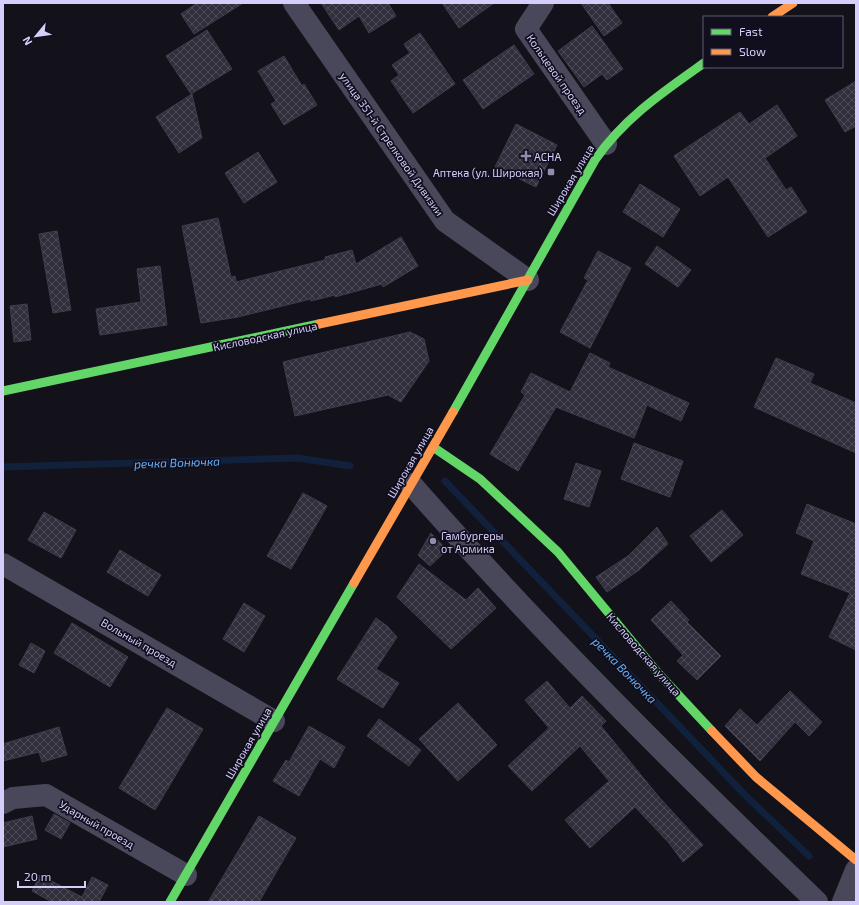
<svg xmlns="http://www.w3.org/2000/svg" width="859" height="905" viewBox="0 0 859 905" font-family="'Exo 2',sans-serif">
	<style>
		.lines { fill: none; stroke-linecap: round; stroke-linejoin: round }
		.stream { stroke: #11203b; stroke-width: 7 }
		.building { fill: url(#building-cross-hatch); stroke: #403c4d }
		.street { stroke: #49475a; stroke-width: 22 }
		.fast { stroke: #63d668; stroke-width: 9 }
		.slow { stroke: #ff974d; stroke-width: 9 }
		.poi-dot { fill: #918cac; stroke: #110e1d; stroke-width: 1.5 }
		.labels { text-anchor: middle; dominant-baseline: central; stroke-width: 3.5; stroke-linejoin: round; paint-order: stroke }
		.street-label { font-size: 11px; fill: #d5cefa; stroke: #110e1d }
		.poi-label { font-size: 11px; fill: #d5cefa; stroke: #110e1d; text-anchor: start }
		.water-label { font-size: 12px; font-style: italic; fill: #66adf0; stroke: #110e1d }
	</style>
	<defs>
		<pattern id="building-cross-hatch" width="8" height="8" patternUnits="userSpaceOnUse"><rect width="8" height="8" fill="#312f3c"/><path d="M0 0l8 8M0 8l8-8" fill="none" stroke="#4e4c59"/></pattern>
	</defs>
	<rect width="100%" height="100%" fill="#13121a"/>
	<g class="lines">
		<!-- stream -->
		<g class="stream">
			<polyline points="3,467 298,458 350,466"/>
			<polyline points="445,481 746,796 809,856"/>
		</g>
	</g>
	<!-- building -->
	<g class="building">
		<polygon points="197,3 243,3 194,34 181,14"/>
		<polygon points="321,3 388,3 396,16 369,33 359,16 339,30"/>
		<polygon points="442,3 494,3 459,28"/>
		<polygon points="581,3 608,3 622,23 604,36"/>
		<polygon points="592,26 623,69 607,80 602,74 584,87 558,51"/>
		<polygon points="207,30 232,69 191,94 166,56"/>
		<polygon points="420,33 455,84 413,113 391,81 399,75 392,65 410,53 404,44"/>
		<polygon points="514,45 534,74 483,109 463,80"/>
		<polygon points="284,56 302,86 304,84 317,105 284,125 271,104 276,101 258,71"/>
		<polygon points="856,81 856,126 845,132 825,100"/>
		<polygon points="192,94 202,138 179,153 156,117"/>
		<polygon points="777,105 797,136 765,158 786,190 791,187 807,212 768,237 728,177 700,196 674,156 740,112 749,124"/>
		<polygon points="516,124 557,145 536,187 495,167"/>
		<polygon points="258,152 277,182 244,203 225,173"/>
		<polygon points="640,184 680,209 663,237 623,212"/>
		<polygon points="218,218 231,277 235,276 236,282 325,260 325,257 352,250 356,264 401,237 418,266 383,287 382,284 335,297 335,295 311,301 311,299 238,317 201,323 182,226"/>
		<polygon points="57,231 71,310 53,313 39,234"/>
		<polygon points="657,246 691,270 678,287 645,264"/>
		<polygon points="598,251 631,268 590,348 560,332 588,280 584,278"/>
		<polygon points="160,266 167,325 100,335 96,309 141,302 137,269"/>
		<polygon points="27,304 31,340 14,342 10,306"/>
		<polygon points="410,332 424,339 429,361 401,402 388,395 295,416 283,362"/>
		<polygon points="590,353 610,363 608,367 689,403 681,421 647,405 634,438 556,407 518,471 490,454 525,395 521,392 531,373 570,392"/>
		<polygon points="776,358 814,374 810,383 856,403 856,453 754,407"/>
		<polygon points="634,443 683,461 670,497 621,479"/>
		<polygon points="576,463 601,471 589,507 564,499"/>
		<polygon points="303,493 327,506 291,569 267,556"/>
		<polygon points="807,504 856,524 856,650 829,637 850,593 801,574 814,541 796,533"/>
		<polygon points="722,510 743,535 711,562 690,536"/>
		<polygon points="44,512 76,530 61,558 28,540"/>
		<polygon points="657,527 668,544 639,570 607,592 596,577 628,556"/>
		<polygon points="431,533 447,550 430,566 418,555"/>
		<polygon points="120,550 161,575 148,596 107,572"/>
		<polygon points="419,564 466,600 478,588 496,608 451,649 397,597"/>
		<polygon points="671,601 689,620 687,622 721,656 697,680 677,661 683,655 651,620"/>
		<polygon points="244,603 265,616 244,652 223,639"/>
		<polygon points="376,618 387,626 397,637 376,669 399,683 383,708 337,679"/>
		<polygon points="72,623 128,657 110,687 54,653"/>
		<polygon points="31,643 45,651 34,673 19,665"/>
		<polygon points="547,681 570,708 582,696 606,721 601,726 659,797 703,845 683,862 669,843 635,807 590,848 565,820 609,781 580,746 532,791 508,766 549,728 525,700"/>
		<polygon points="790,691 822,722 809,736 795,722 760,761 725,726 740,709 757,725"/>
		<polygon points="458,703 497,745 458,781 419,739"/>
		<polygon points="167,708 203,729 155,810 119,788"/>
		<polygon points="379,719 421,750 409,766 367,736"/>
		<polygon points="309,726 345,747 334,768 320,759 299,796 273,781 286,760 289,762"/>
		<polygon points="59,727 67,755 42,762 39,752 3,761 3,744"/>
		<polygon points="54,814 70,823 61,839 45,830"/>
		<polygon points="32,816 37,839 3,847 3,823"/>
		<polygon points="259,816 296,838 259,902 208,902"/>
		<polygon points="40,875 82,897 92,877 108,885 99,902 52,902 32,891"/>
	</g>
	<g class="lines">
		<!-- street -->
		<g class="street">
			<polyline points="294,3 445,221 528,280"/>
			<polyline points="543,3 526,29 606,144"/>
			<path d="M411,484C539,630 677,767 817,902"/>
			<polyline points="3,564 274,721"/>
			<polyline points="3,803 13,798 46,795 186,875"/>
			<polyline points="843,902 856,870"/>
		</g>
		<!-- fast -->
		<g class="fast">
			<polyline points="3,391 319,324"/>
			<path d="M453,412L595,160C624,118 663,92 704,63"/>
			<polyline points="433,447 480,479 558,552 659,674 712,731"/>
			<polyline points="170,902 354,583"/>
		</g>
		<!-- slow -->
		<g class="slow">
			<polyline points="772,17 793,3"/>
			<polyline points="319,324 528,280"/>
			<polyline points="354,583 453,412"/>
			<polyline points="712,731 756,777 856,860"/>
		</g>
	</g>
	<!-- markers -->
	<g class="poi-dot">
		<path d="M524 150h4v4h4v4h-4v4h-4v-4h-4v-4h4z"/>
		<rect x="547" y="168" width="8" height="8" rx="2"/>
		<circle cx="433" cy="541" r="4"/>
	</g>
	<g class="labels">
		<!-- street labels -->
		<g class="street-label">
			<text transform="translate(557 74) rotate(55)">Кольцевой проезд</text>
			<text transform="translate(392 144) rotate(55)">улица 351-й Стрелковой Дивизии</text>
			<text transform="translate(570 180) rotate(-59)">Широкая улица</text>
			<text transform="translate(265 336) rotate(-12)">Кисловодская улица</text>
			<text transform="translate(410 462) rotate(-60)">Широкая улица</text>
			<text transform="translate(139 642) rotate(30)">Вольный проезд</text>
			<text transform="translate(644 654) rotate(49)">Кисловодская улица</text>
			<text transform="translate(248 743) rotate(-60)">Широкая улица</text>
			<text transform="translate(97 824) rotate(30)">Ударный проезд</text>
		</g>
		<!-- poi labels -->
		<g class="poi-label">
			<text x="534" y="156">АСНА</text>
			<text x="543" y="172" text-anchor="end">Аптека (ул. Широкая)</text>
			<text x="441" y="535">Гамбургеры<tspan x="441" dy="13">от Армика</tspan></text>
		</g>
		<!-- water labels -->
		<g class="water-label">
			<text transform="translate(177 462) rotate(-2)">речка Вонючка</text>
			<text transform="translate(625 670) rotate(46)">речка Вонючка</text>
		</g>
	</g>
	<!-- border -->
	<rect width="859" height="905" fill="none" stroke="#d5cefa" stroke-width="8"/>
	<!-- legend -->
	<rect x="703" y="16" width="140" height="52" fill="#110e1d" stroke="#5f5b75"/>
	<rect x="711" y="29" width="20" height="6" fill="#63d668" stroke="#5f5b75"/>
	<text x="739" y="36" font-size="12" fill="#d5cefa">Fast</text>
	<rect x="711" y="49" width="20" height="6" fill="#ff974d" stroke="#5f5b75"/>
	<text x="739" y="56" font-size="12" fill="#d5cefa">Slow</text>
	<!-- north arrow -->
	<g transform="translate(36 36) rotate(241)" stroke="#110e1d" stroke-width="3" paint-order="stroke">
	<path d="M0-3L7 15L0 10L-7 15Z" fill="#d5cefa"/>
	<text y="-6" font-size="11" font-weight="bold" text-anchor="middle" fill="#d5cefa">N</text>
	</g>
	<!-- scale -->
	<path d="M18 881v6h67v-6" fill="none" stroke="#d5cefa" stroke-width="2"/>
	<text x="24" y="881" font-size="12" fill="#d5cefa" stroke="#110e1d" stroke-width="3" paint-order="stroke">20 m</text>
</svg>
